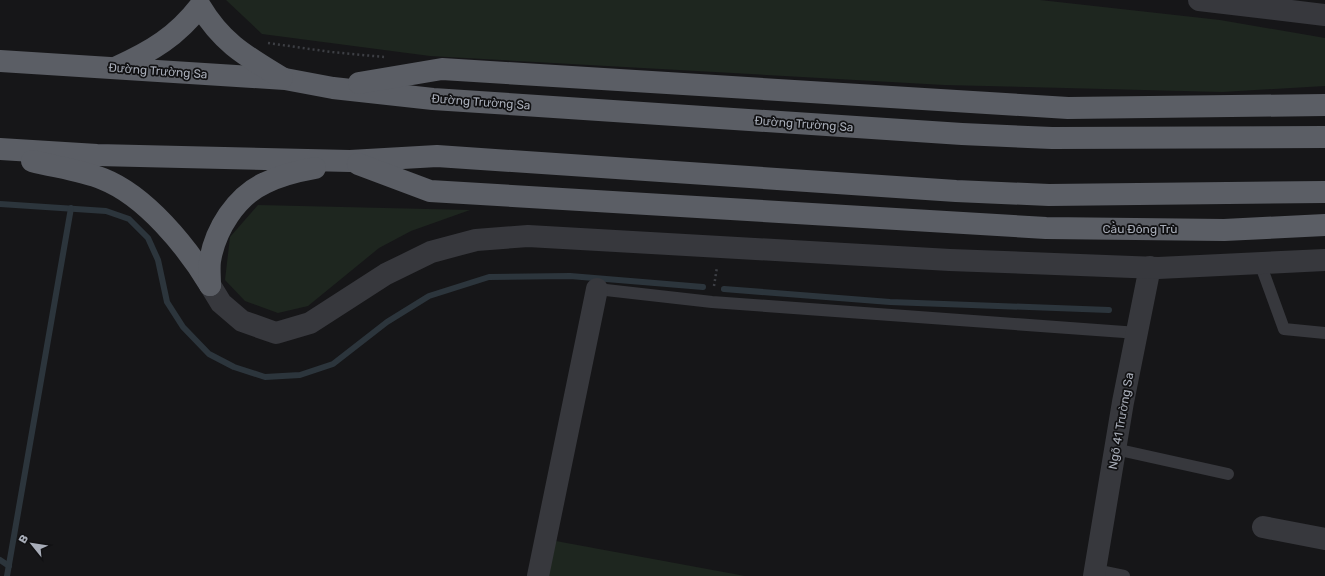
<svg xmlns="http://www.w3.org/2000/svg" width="1325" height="576" viewBox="0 0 1325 576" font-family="Rubik,sans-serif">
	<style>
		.green { fill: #1e261f }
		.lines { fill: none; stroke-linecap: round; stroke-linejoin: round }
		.stream { stroke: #2c353c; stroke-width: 6 }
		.path { stroke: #3d3f44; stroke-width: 2.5; stroke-dasharray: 2 3; stroke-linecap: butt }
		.service { stroke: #37383d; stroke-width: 12 }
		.minor { stroke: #37383d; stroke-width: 22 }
		.tertiary { stroke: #37383d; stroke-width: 22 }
		.trunk { stroke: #5b5e65; stroke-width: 22 }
		.labels { text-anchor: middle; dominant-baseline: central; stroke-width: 3.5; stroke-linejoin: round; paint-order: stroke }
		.street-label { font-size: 12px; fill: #a8adb8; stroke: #111113 }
	</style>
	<rect width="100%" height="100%" fill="#161618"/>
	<!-- green -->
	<g class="green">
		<polygon points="226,0 1040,0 1220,20 1325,38 1325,86 1222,92 944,85 430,56 262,34"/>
		<polygon points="258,205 470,210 411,231 379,248 308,306 278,313 245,301 225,280 230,237"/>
		<polygon points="545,539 745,576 538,576"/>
	</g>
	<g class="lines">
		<!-- stream -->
		<g class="stream">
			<polyline points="0,204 106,211 129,219 148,238 158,260 167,302 183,327 209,354 234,367 265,377 300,375 333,364 387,322 429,296 489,277 570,276 703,287"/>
			<polyline points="724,289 890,302 1109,310"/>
			<polyline points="0,560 9,566"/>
			<polyline points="7,576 71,208"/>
		</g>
		<!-- path -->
		<g class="path">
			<polyline points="268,43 331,52 384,57"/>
			<polyline points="714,286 717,267"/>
		</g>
		<!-- service -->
		<g class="service">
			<polyline points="1260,263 1284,329 1325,333"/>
			<polyline points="597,289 712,302 1138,333"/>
			<polyline points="1115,449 1228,474"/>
			<polyline points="1095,570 1124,576"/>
		</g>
		<!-- minor -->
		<g class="minor">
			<polyline points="1263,527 1325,539"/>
			<polyline points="538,576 597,289"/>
			<polyline points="1094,576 1123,402 1150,267"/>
		</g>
		<!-- tertiary -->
		<g class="tertiary">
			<polyline points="1199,0 1325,15"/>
			<polyline points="210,285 221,303 242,321 276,333 310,323 386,274 431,252 476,240 528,236 950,260 1158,268 1325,260"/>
		</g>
		<!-- trunk -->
		<g class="trunk">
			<polyline points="0,61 285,79 333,88 433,99 962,134 1052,138 1325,137"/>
			<path d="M117,67C152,51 177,36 200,6C222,43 246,56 282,78"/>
			<polyline points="359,83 442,69 1068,108 1325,105"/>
			<polyline points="0,149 97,155 350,161 437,156 956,191 1049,195 1325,192"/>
			<path d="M32,161C55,167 81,170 103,179C146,196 187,247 210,285"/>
			<polyline points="358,164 430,191 1046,228 1224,230 1325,225"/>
			<path d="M210,285C210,277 209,268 210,261C215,230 236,196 265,183C281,175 298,171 315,168"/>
		</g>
	</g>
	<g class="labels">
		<!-- street labels -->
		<g class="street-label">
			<text transform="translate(158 71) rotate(4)">Đường Trường Sa</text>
			<text transform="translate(481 102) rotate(4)">Đường Trường Sa</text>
			<text transform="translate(804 124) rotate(4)">Đường Trường Sa</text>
			<text x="1140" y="229">Cầu Đông Trù</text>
			<text transform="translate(1121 421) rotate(-80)">Ngõ 41 Trường Sa</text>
		</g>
	</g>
	<!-- north arrow -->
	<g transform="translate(32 544) rotate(300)" stroke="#111113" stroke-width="3" paint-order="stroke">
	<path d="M0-3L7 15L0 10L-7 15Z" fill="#a8adb8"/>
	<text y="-6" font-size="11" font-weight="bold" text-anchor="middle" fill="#a8adb8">B</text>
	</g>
</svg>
